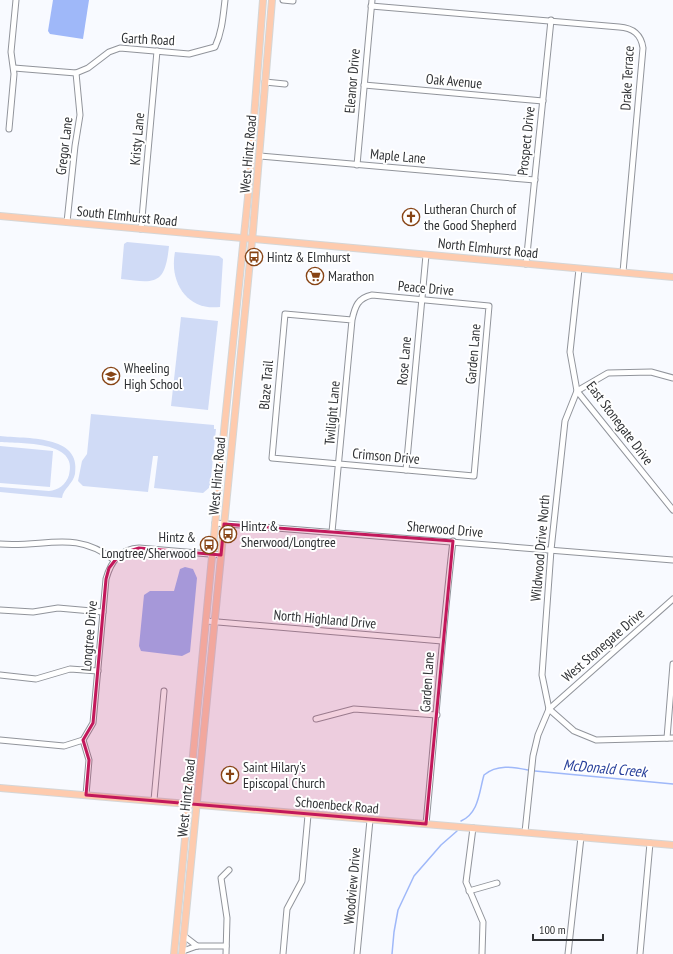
<svg xmlns="http://www.w3.org/2000/svg" width="673" height="954" viewBox="0 0 673 954" font-family="'PT Sans Narrow',sans-serif">
	<style>
		.green { fill: #d0dbf6 }
		.water { fill: #9fb8f9 }
		.lines { fill: none; stroke-linecap: round; stroke-linejoin: round }
		.stream { stroke: #9fb8f9; stroke-width: 1.5 }
		.minor-casing { stroke: #91949b; stroke-width: 7 }
		.major-casing { stroke: #d5d6d6; stroke-width: 8 }
		.minor { stroke: #fff; stroke-width: 5 }
		.major { stroke: #fecbae; stroke-width: 6 }
		.marked { fill: #c2185b; fill-opacity: 0.2; stroke: #c2185b; stroke-width: 3; stroke-linejoin: round }
		.labels { text-anchor: middle; dominant-baseline: central; stroke-width: 4; stroke-linejoin: round; paint-order: stroke }
		.street-label { font-size: 14px; fill: #2f3134; stroke: #fff }
		.poi-label { font-size: 14px; fill: #2f3134; stroke: #fff; text-anchor: start }
		.water-label { font-size: 15px; font-style: italic; fill: #28409b; stroke: #fff }
	</style>
	<rect width="100%" height="100%" fill="#f8faff"/>
	<!-- green -->
	<g class="green">
		<path d="M127,242L169,246C165,286 155,283 121,279L124,244Z"/>
		<path d="M175,252L219,256L223,259L220,307C187,311 169,282 175,252Z"/>
		<polygon points="181,317 218,321 208,410 171,406"/>
		<polygon points="91,414 214,425 214,429 216,429 210,487 203,493 154,488 158,456 153,456 148,492 83,486 78,481 82,461 87,454"/>
		<path d="M0,436C25,439 82,434 75,474C73,484 63,489 62,498L0,492V487L49,491C58,490 66,485 69,475C79,440 21,444 0,442Z"/>
		<polygon points="0,446 53,451 50,487 0,483"/>
	</g>
	<!-- water -->
	<g class="water">
		<polygon points="53,0 89,0 83,39 50,34 48,31"/>
		<polygon points="185,567 193,569 197,578 190,652 182,656 141,651 139,646 144,595 150,591 174,591 180,569"/>
	</g>
	<g class="lines">
		<!-- stream -->
		<g class="stream">
			<polyline points="535,771 673,784"/>
			<path d="M461,821C479,813 479,792 484,775C497,764 513,767 528,770"/>
			<polyline points="392,954 394,932 398,910 414,876 441,845 457,831"/>
		</g>
		<defs>
			<g id="minor">
				<polyline points="283,0 293,1"/>
				<path d="M371,6L619,27C633,28 641,34 643,48L623,272"/>
				<path d="M14,68L76,73L88,68L109,52L120,48L189,54L215,47C222,32 223,17 225,0"/>
				<polyline points="265,82 285,84"/>
				<polyline points="364,85 543,101"/>
				<polyline points="9,129 14,74 11,52 16,0"/>
				<polyline points="260,156 535,180"/>
				<polyline points="357,165 372,0"/>
				<polyline points="67,222 75,146 80,115 76,73"/>
				<polyline points="141,229 157,51"/>
				<polyline points="526,264 551,20"/>
				<polyline points="579,269 570,352 577,391 673,510"/>
				<polyline points="406,470 426,255"/>
				<polyline points="215,523 673,560"/>
				<path d="M332,532L352,320C355,306 358,298 372,295L489,306L474,476L272,458L285,314L352,320"/>
				<path d="M0,544C44,548 75,529 114,560"/>
				<polyline points="0,610 33,612 58,608 103,612"/>
				<polyline points="206,621 442,641"/>
				<polyline points="0,675 36,679 70,669 98,671"/>
				<polyline points="549,709 542,675 551,550 565,421 577,391 608,373 651,372 673,378"/>
				<polyline points="549,709 574,731 596,740 673,738"/>
				<polyline points="316,719 354,709 437,715"/>
				<polyline points="667,738 673,664"/>
				<path d="M0,740L64,746L83,740L93,723L106,579C111,561 120,549 139,548L221,555"/>
				<polyline points="83,740 89,760 86,795"/>
				<polyline points="154,800 164,691"/>
				<path d="M426,824C435,730 442,635 453,541"/>
				<polyline points="473,828 466,882 483,922 482,954"/>
				<polyline points="525,832 533,756 538,735 549,709 673,599"/>
				<polyline points="469,891 497,883"/>
				<polyline points="184,936 197,946"/>
				<polyline points="183,951 197,946 226,946"/>
				<polyline points="226,954 227,918 221,878 229,870"/>
				<polyline points="283,954 287,909 302,881 308,815"/>
				<polyline points="357,954 370,820"/>
				<polyline points="568,954 581,837"/>
				<polyline points="640,954 650,843"/>
			</g>
			<g id="major">
				<polyline points="0,216 673,277"/>
				<polyline points="0,788 673,845"/>
				<polyline points="174,954 225,421 248,197 263,0"/>
				<polyline points="182,954 253,230 272,0"/>
			</g>
		</defs>
		<!-- minor casing -->
		<use href="#minor" class="minor-casing"/>
		<!-- major casing -->
		<use href="#major" class="major-casing"/>
		<!-- minor -->
		<use href="#minor" class="minor"/>
		<!-- major -->
		<use href="#major" class="major"/>
	</g>
	<!-- marked area -->
	<path class="marked" d="M224,524L453,541L426,824L86,795L89,760L83,740L93,723L106,579L109,568L120,554L139,548L221,555Z"/>
	<!-- icons -->
	<defs>
		<symbol id="church-ring" viewBox="-11 -11 22 22"><circle r="9.5" fill="#fff" stroke="#874415" stroke-width="1.5"/><path d="M-1.2-6h2.4v3.5h3.3v2.4h-3.3V6h-2.4V-.1h-3.3v-2.4h3.3Z" fill="#874415"/></symbol>
		<symbol id="bus-ring" viewBox="-11 -11 22 22"><circle r="9.5" fill="#fff" stroke="#874415" stroke-width="1.5"/><path d="M-5-6H5V4H4V6H2V4H-2V6H-4V4H-5ZM-3.5-4V0h7V-4ZM-3.5 1.2v1.5H-2V1.2ZM2 1.2v1.5H3.5V1.2Z" fill="#874415"/></symbol>
		<symbol id="supermarket-ring" viewBox="-11 -11 22 22"><circle r="9.5" fill="#fff" stroke="#874415" stroke-width="1.5"/><path d="M-6-5.5h2.5l.6 2H6L4.5 2H-2.5L-4.4-4H-6ZM-1.5 3.2a1.3 1.3 0 1 0 .1 0ZM3 3.2a1.3 1.3 0 1 0 .1 0Z" fill="#874415"/></symbol>
		<symbol id="school-ring" viewBox="-11 -11 22 22"><circle r="9.5" fill="#fff" stroke="#874415" stroke-width="1.5"/><path d="M0-5L7-2L0 1L-7-2ZM-4 1L0 2.5L4 1V4Q0 6-4 4Z" fill="#874415"/></symbol>
	</defs>
	<g fill-rule="evenodd">
		<use href="#church-ring" x="401" y="207" width="20" height="20"/>
		<use href="#bus-ring" x="244" y="247" width="20" height="20"/>
		<use href="#supermarket-ring" x="305" y="266" width="20" height="20"/>
		<use href="#school-ring" x="101" y="366" width="20" height="20"/>
		<use href="#bus-ring" x="218" y="524" width="20" height="20"/>
		<use href="#bus-ring" x="199" y="535" width="20" height="20"/>
		<use href="#church-ring" x="220" y="765" width="20" height="20"/>
	</g>
	<g class="labels">
		<!-- street labels -->
		<g class="street-label">
			<text transform="translate(148 39) rotate(3)">Garth Road</text>
			<text transform="translate(627 78) rotate(-87)">Drake Terrace</text>
			<text transform="translate(352 81) rotate(-85)">Eleanor Drive</text>
			<text transform="translate(454 81) rotate(5)">Oak Avenue</text>
			<text transform="translate(137 139) rotate(-85)">Kristy Lane</text>
			<text transform="translate(526 141) rotate(-84)">Prospect Drive</text>
			<text transform="translate(64 146) rotate(-83)">Gregor Lane</text>
			<text transform="translate(248 154) rotate(-85)">West Hintz Road</text>
			<text transform="translate(398 156) rotate(5)">Maple Lane</text>
			<text transform="translate(127 216) rotate(6)">South Elmhurst Road</text>
			<text transform="translate(488 248) rotate(6)">North Elmhurst Road</text>
			<text transform="translate(426 288) rotate(5)">Peace Drive</text>
			<text transform="translate(473 354) rotate(-85)">Garden Lane</text>
			<text transform="translate(404 361) rotate(-85)">Rose Lane</text>
			<text transform="translate(266 385) rotate(-85)">Blaze Trail</text>
			<text transform="translate(332 413) rotate(-85)">Twilight Lane</text>
			<text transform="translate(620 423) rotate(53)">East Stonegate Drive</text>
			<text transform="translate(386 456) rotate(5)">Crimson Drive</text>
			<text transform="translate(217 476) rotate(-85)">West Hintz Road</text>
			<text transform="translate(445 529) rotate(5)">Sherwood Drive</text>
			<text transform="translate(540 548) rotate(-85)">Wildwood Drive North</text>
			<text transform="translate(325 619) rotate(5)">North Highland Drive</text>
			<text transform="translate(89 636) rotate(-85)">Longtree Drive</text>
			<text transform="translate(603 645) rotate(-41)">West Stonegate Drive</text>
			<text transform="translate(427 682) rotate(-86)">Garden Lane</text>
			<text transform="translate(186 798) rotate(-84)">West Hintz Road</text>
			<text transform="translate(337 805) rotate(5)">Schoenbeck Road</text>
			<text transform="translate(352 886) rotate(-85)">Woodview Drive</text>
		</g>
		<!-- poi labels -->
		<g class="poi-label">
			<text x="424" y="209">Lutheran Church of<tspan x="424" dy="16">the Good Shepherd</tspan></text>
			<text x="267" y="257">Hintz &amp; Elmhurst</text>
			<text x="328" y="276">Marathon</text>
			<text x="124" y="368">Wheeling<tspan x="124" dy="16">High School</tspan></text>
			<text x="241" y="526">Hintz &amp;<tspan x="241" dy="16">Sherwood/Longtree</tspan></text>
			<text x="196" y="537" text-anchor="end">Hintz &amp;<tspan x="196" dy="16">Longtree/Sherwood</tspan></text>
			<text x="243" y="767">Saint Hilary's<tspan x="243" dy="16">Episcopal Church</tspan></text>
		</g>
		<!-- water labels -->
		<g class="water-label">
			<text transform="translate(605 768) rotate(5)">McDonald Creek</text>
		</g>
	</g>
	<!-- scale -->
	<path d="M533 934v6h70v-6" fill="none" stroke="#2f3134" stroke-width="2"/>
	<text x="539" y="934" font-size="12" fill="#2f3134" stroke="#ffffff" stroke-width="3" paint-order="stroke">100 m</text>
</svg>
